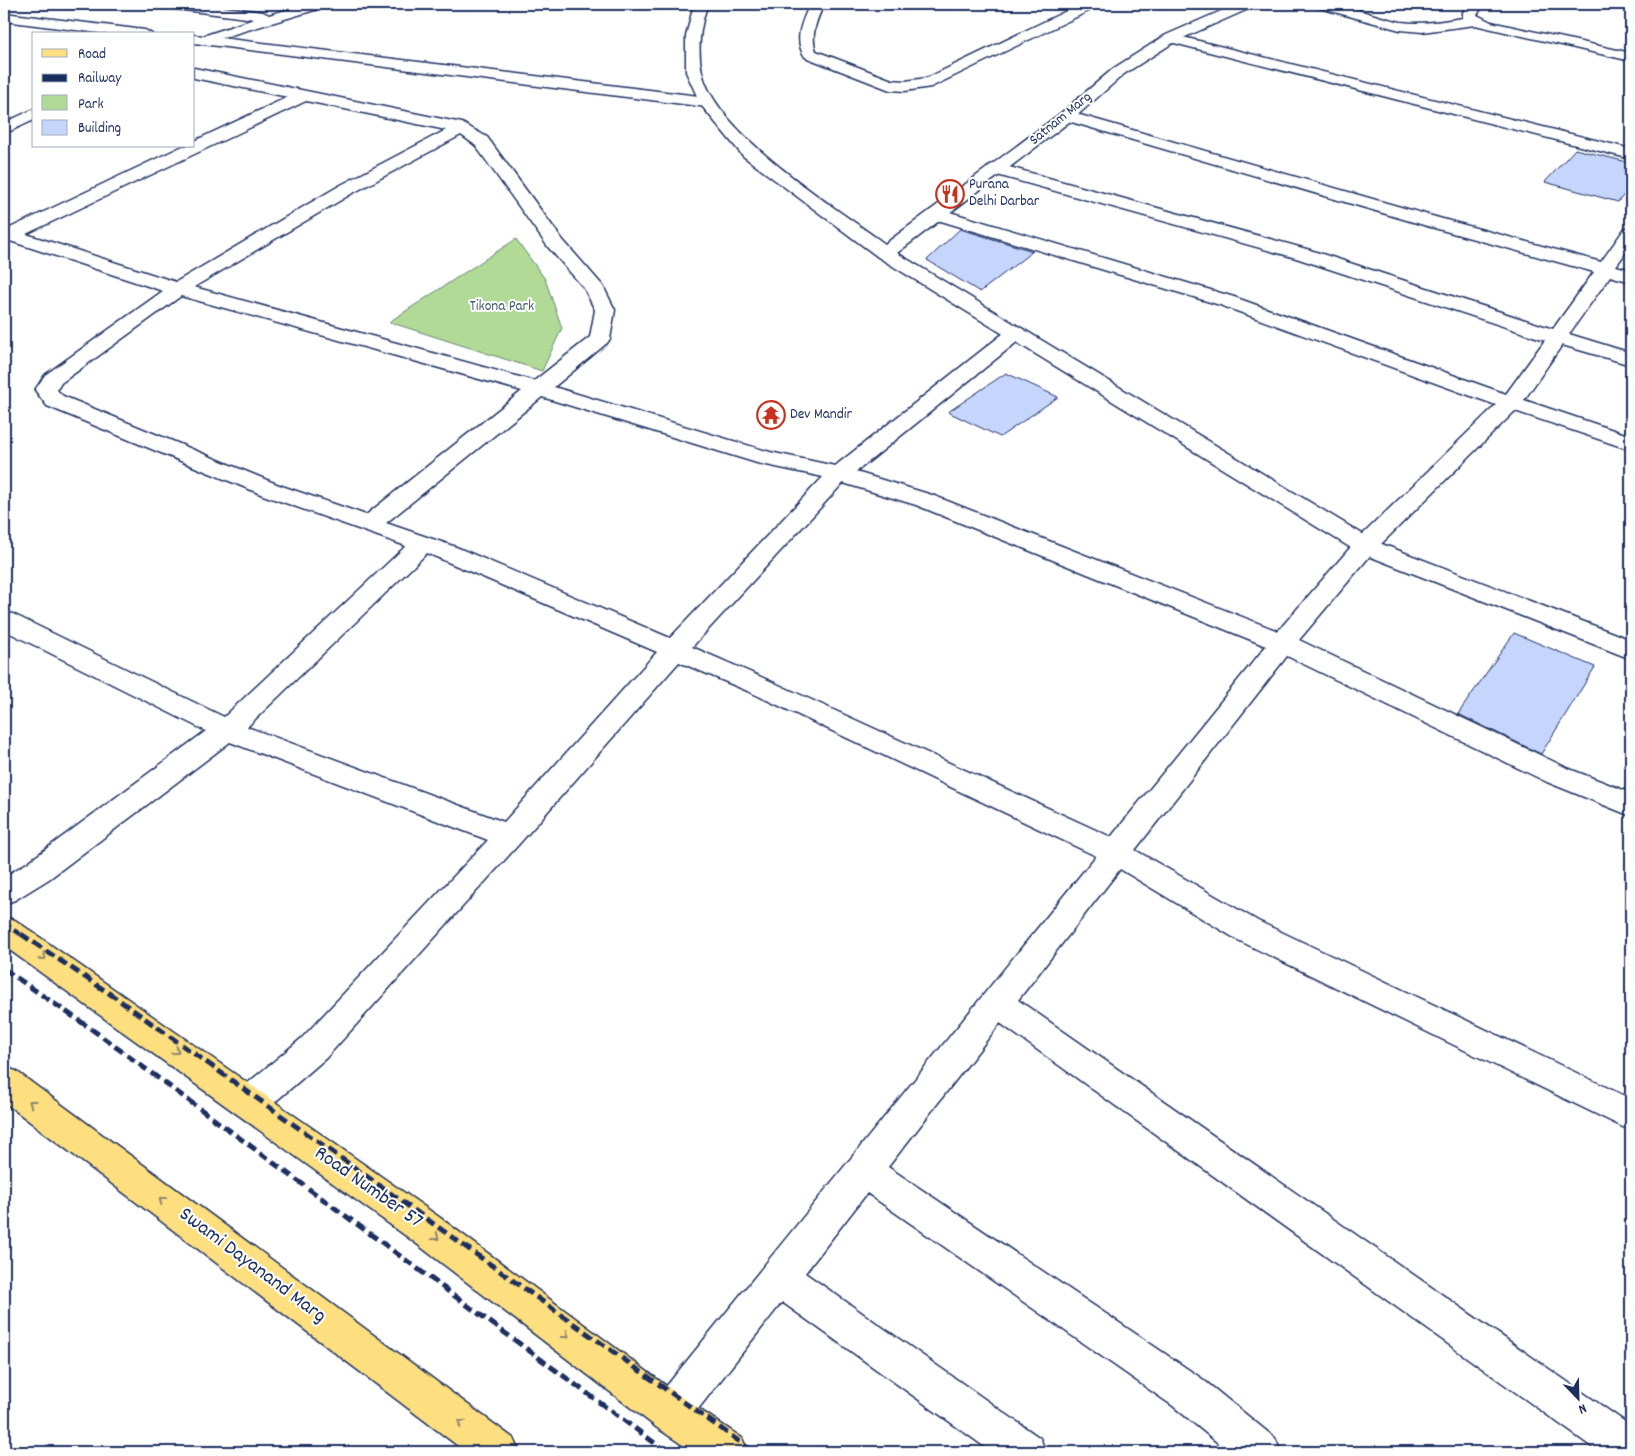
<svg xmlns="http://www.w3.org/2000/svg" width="1635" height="1456" viewBox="0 0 1635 1456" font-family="Dekko,sans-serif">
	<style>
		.green { fill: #b1da96; stroke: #66847a }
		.building { fill: #c6d5fc; stroke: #1b2f5e }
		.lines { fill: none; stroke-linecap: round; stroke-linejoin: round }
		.minor-casing { stroke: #1b2f5e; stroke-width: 3 }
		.tertiary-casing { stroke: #1b2f5e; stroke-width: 3 }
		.primary-casing { stroke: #1b2f5e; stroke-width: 3 }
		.minor { fill: #fff; fill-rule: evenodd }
		.tertiary { fill: #fff; fill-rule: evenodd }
		.primary { fill: #fedf80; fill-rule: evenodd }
		.rail-far1 { stroke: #1b2f5e; stroke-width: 4; stroke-dasharray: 8 4; stroke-linecap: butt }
		.rail { stroke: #1b2f5e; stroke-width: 5; stroke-dasharray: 10 5; stroke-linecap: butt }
		.oneway { stroke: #8c876f }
		.labels { text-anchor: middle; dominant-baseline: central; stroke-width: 4; stroke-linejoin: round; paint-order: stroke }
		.far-street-label { font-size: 15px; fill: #1b2f5e; stroke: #fff }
		.far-poi-label { font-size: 15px; fill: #1b2f5e; stroke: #fff; text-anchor: start }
		.far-park-label { font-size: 15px; fill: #405a6c; stroke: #fff }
		.near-street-label { font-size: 21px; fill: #1b2f5e; stroke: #fff }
	</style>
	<rect width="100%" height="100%" fill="#fff"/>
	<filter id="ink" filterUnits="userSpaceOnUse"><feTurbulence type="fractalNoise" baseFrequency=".02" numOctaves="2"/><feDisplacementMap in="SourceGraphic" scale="10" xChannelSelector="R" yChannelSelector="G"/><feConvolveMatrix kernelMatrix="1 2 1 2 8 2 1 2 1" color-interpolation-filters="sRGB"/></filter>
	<g filter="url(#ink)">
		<!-- green -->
		<polygon class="green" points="516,239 545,279 562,328 542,371 389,322"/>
		<!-- building -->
		<g class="building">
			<polygon points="1575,149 1631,163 1631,186 1618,202 1545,182"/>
			<polygon points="960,229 1033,251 980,292 927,260"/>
			<polygon points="1006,373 1058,397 1000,437 948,412"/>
			<polygon points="1514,633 1595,667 1541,754 1458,714"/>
		</g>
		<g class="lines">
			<defs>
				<g id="minor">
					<polygon points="161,4 200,4 263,12 269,15 306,4 327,4 325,7 221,38 707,97 715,102 707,107 194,43 194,35 203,36 254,19 168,8"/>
					<path d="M810,4H824C817,19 810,35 816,51L892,80L905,81L927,78L1081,4H1099L1097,7L931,87L905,91L890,90L805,57C793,40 802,21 810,4Z"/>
					<path d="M1314,4C1345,2 1371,16 1401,22C1422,25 1442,21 1463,18V12L1470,4H1484L1477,15L1491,22L1631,53V61L1475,25L1422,32L1400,30L1316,7Z"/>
					<polygon points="4,13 145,30 152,34 107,34 4,21"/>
					<polygon points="1171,34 1631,149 1631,159 1166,41 1164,38"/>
					<path d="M194,68L462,123L487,137L562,239L603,286L615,310L610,339L607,343L554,387L770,452L835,466L1009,329L1016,327L1023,329L1026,333L1023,337L856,472L932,495L1278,631L1356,541L1496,405L1220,305L931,218L928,214L931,210H943L1234,297L1506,394L1545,340L1296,258L990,173L987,169L990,165H1002L1310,250L1553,329L1594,272L1427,226L1061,119L1059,116L1067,111L1073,113L1439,218L1601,262L1625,228L1631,227V245L1616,266L1631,270V282L1610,276L1569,334L1631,353V365L1562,345L1524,400L1631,436V450L1515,411L1374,551L1299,640L1567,768L1631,793V816L1547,782L1287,656L1135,850L1258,921L1631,1099V1131L1236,939L1120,869L1018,1000L1631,1426V1452H1599L1000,1023L888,1167L1201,1378L1275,1438L1281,1452H1229L1173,1406L867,1193L805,1273L1040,1438L1046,1452H992L782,1302L684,1427L670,1433L656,1427L650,1413L656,1399L1096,856L750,692L679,662L519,844L326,1058L261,1114L249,1118L237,1114L232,1103L237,1092L302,1038L488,840L230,742L49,879L15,900L4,904V877L27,863L206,731L4,630V612L13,614L224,717L406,546L263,495L47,406L35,390L45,375L163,291L4,239V228L8,229L183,146H194V141L288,97L194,78ZM306,101L446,130L339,186L176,282L26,234ZM461,135L475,145L548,247L584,288L595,310L590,337L534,381L194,287L351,194ZM181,296L522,391L366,515L279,485L63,396L57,390L61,383ZM542,397L757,463L823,477L670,638L456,547L386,523ZM843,483L916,505L1266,646L1111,837L768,680L692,647ZM427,553L657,652L504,822L247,727Z"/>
					<polygon points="34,109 34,120 4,134 4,123"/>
				</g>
				<path id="tertiary" d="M694,4H708C700,24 697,50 702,72C715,133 835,207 885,244L1061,113L1114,68L1166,35L1237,4H1255L1253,7L1176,41L1124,74L1073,119L897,253L1374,541L1631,640V659L1356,551L878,257L743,156L701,105L686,72V36Z"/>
				<g id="primary">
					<polygon points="4,917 15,920 439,1217 684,1399 742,1438 748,1452 693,1452 656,1427 413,1241 4,946"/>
					<polygon points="4,1067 16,1071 513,1438 519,1452 466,1452 4,1102"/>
				</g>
			</defs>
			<!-- minor casing -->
			<use href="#minor" class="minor-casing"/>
			<!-- tertiary casing -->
			<use href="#tertiary" class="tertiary-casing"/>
			<!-- primary casing -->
			<use href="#primary" class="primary-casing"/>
			<!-- minor -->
			<use href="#minor" class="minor"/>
			<!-- tertiary -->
			<use href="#tertiary" class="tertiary"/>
			<!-- primary -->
			<use href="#primary" class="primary"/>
			<!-- rail-far1 -->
			<polyline class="rail-far1" points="4,923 23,936"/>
			<!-- rail -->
			<g class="rail">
				<polyline points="21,934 116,998 754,1452"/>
				<polyline points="4,969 90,1028 667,1452"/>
			</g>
		</g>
		<!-- one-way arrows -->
		<defs><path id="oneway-chevron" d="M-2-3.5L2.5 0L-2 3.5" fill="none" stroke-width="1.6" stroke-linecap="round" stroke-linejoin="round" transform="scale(1.25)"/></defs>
		<g class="oneway">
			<use href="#oneway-chevron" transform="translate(43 957) rotate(35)"/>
			<use href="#oneway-chevron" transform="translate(176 1051) rotate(35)"/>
			<use href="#oneway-chevron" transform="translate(32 1103) rotate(-143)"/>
			<use href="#oneway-chevron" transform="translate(162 1200) rotate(-143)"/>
			<use href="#oneway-chevron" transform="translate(436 1237) rotate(37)"/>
			<use href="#oneway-chevron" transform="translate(566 1335) rotate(37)"/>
			<use href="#oneway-chevron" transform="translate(461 1423) rotate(-143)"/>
		</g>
	</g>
	<!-- icons -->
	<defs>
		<symbol id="restaurant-ring" viewBox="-11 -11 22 22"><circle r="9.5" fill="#fff" stroke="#c8321e" stroke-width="1.5"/><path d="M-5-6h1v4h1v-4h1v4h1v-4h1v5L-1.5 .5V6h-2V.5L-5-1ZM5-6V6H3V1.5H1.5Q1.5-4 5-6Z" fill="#c8321e"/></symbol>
		<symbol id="temple-ring" viewBox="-11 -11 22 22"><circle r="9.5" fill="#fff" stroke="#c8321e" stroke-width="1.5"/><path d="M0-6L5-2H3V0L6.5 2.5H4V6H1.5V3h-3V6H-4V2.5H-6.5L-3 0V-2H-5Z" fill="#c8321e"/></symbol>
	</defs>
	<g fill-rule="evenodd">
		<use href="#restaurant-ring" x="934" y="178" width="32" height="32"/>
		<use href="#temple-ring" x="755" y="399" width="32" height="32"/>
	</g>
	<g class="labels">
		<!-- far-street labels -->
		<g class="far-street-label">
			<text transform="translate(1061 119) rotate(-39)">Satnam Marg</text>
		</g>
		<!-- far-poi labels -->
		<g class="far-poi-label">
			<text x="969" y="185">Purana<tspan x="969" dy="17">Delhi Darbar</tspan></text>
			<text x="790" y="415">Dev Mandir</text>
		</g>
		<!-- far-park labels -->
		<g class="far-park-label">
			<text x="502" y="307">Tikona Park</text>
		</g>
		<!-- near-street labels -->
		<g class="near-street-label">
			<text transform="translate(368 1188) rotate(35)">Road Number 57</text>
			<text transform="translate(252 1266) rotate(37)">Swami Dayanand Marg</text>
		</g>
	</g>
	<!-- margin -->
	<rect width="1635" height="1456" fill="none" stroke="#fff" stroke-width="20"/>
	<rect x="10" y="10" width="1615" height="1436" fill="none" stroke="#1b2f5e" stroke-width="2" filter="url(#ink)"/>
	<!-- legend -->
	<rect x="32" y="32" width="162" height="115" fill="#ffffff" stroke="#a4acbf"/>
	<rect x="42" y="49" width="25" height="8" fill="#fedf80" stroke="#a4acbf"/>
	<text x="78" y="58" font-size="15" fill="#1b2f5e">Road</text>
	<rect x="42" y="74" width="25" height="8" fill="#1b2f5e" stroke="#a4acbf"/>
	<text x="78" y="82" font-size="15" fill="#1b2f5e">Railway</text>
	<rect x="42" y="95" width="25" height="15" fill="#b1da96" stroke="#a4acbf"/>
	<text x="78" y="108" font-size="15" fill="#1b2f5e">Park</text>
	<rect x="42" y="120" width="25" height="15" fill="#c6d5fc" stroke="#a4acbf"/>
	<text x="78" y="132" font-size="15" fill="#1b2f5e">Building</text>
	<!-- north arrow -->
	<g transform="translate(1578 1398) rotate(157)" stroke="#ffffff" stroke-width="4" paint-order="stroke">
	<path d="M0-4L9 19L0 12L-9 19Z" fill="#1b2f5e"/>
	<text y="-8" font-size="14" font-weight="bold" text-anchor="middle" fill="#1b2f5e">N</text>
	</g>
</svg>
